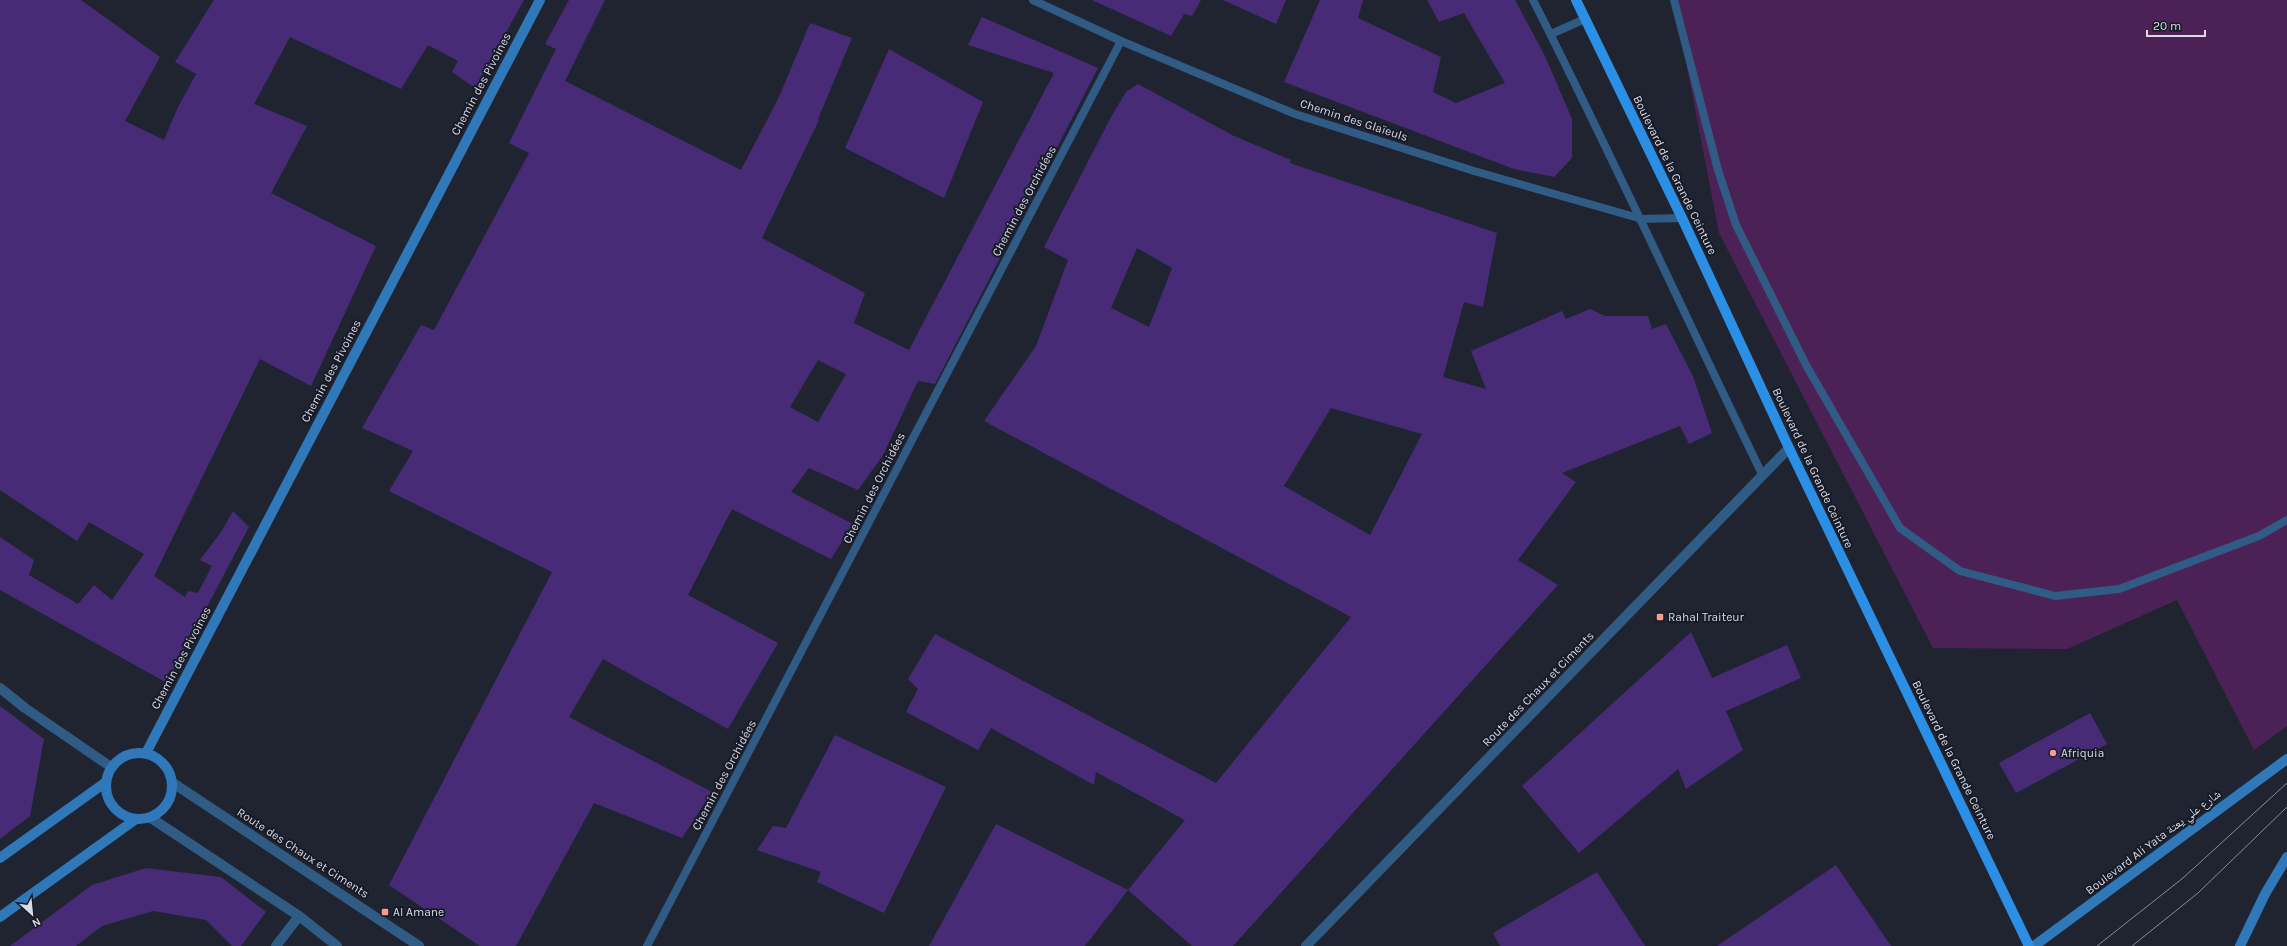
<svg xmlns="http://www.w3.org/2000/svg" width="2287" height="946" viewBox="0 0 2287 946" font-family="Karla,'Noto Naskh Arabic',sans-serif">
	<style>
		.green { fill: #4c2155 }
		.building { fill: #472b77; fill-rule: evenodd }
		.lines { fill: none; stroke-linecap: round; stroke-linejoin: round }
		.lane { stroke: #305b85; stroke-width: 8 }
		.street { stroke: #305b85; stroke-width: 10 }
		.secondary { stroke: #2f79bb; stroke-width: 10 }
		.primary { stroke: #2a8fe5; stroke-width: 10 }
		.tram { stroke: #888b96; stroke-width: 1 }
		.poi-dot { fill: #f49d8d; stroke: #171a27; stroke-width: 1.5 }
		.labels { text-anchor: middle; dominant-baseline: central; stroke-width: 4; stroke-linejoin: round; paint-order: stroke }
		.street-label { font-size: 12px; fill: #d8dbe4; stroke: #171a27 }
		.poi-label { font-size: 12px; fill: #d8dbe4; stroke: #171a27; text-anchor: start }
	</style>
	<rect width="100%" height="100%" fill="#202431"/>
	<!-- green -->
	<polygon class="green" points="1674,0 2287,0 2287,726 2254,750 2177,600 2067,649 1933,648 1719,233"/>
	<!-- building -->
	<g class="building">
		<polygon points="0,0 81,0 160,57 125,121 164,140 178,107 196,74 175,62 214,0 524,0 475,88 452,72 458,61 428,45 401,89 290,37 254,104 307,126 271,193 376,246 311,386 260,359 154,576 185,597 188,591 198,593 212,566 200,560 221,532 233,511 249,527 167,683 0,590 0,537 34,560 29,575 78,604 94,585 112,600 144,554 89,522 77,541 0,490"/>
		<path d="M569,0H605L565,81L741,170L779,97L810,23L852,38L818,119L819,120L762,238L865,293L854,323L909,350L1054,73L968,45L982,17L1098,68L935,384L918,381L883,455L858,490L809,468L791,492L853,524L831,559L732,509L688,595L778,643L728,729L603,659L569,717L712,792L682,838L594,803L516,946H480L389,885L552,572L389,491L413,451L362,428L421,325L434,330L529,153L509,143L556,49L545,44ZM818,360L846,374L818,422L790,407Z"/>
		<polygon points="1092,0 1201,0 1192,16 1184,14 1171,36"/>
		<polygon points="1223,0 1286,0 1276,24"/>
		<polygon points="1320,0 1363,0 1358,18 1441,57 1433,92 1456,103 1505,83 1464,13 1439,22 1427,0 1515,0 1545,56 1572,119 1572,158 1554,177 1514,169 1284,82"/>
		<polygon points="889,49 983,102 944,198 845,148"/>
		<path d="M1138,84L1234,136L1291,160L1290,163L1497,233L1483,307L1464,302L1443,377L1486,389L1471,351L1562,311L1566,319L1590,309L1605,316H1648L1652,329L1666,324L1693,376L1712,433L1689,444L1680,426L1562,473L1576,482L1518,560L1558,585L1233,946H1192L1128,890L1185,820L1096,772L1094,785L991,728L978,750L906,712L918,689L908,679L935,634L1216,783L1351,617L984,421L1036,346L1068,260L1044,247L1111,117L1126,92ZM1137,248L1172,268L1149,327L1111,308ZM1331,408L1422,434L1370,535L1284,486Z"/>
		<polygon points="1691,632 1712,678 1787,645 1801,678 1726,711 1743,750 1686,789 1678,769 1579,853 1522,786"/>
		<polygon points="0,706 44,739 30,816 0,839"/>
		<polygon points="2090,713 2107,744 2016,793 1999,763"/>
		<polygon points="835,735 946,787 884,913 817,882 821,872 757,850 773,826 786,828"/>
		<polygon points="996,824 1128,890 1085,946 929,946"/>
		<polygon points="1836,865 1891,946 1717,946"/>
		<polygon points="146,868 221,877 266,912 241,946 232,946 206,920 153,911 102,926 76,946 10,946 92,885"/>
		<polygon points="1597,872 1645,946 1500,946 1493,933"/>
	</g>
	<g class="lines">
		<!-- lane -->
		<g class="lane">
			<polyline points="1033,0 1121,41 1295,114 1474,171 1642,219 1682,218"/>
			<path d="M1533,0C1613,157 1685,316 1762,474"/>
			<polyline points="1674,0 1718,170 1736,225 1806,365 1900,528 1960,571 2055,596 2119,589 2259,536 2287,520"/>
			<polyline points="1551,34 1585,19"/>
			<polyline points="647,946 1121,41"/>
		</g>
		<!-- street -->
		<g class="street">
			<polyline points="0,688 25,708 111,767"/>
			<polyline points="173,783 419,946"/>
			<polyline points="151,818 299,916 337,946"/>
			<polyline points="276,946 299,916"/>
			<polyline points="1306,946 1789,448"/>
		</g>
		<!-- secondary -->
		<g class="secondary">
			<circle cx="139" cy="786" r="33"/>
			<polyline points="146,753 540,0"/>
			<polyline points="0,858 106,782"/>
			<polyline points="0,917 136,819"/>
			<polyline points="2034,946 2287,759"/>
			<polyline points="2240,946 2265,894 2287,857"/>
		</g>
		<!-- primary -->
		<polyline class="primary" points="1576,0 1682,218 1789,448 2029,946"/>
		<!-- tram -->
		<g class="tram">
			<polyline points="2097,946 2183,878 2287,783"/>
			<polyline points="2132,946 2198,893 2287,807"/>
		</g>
	</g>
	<!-- markers -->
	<g class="poi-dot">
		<rect x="1656" y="613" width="8" height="8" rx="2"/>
		<circle cx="2053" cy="753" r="4"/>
		<rect x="381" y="908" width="8" height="8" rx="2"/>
	</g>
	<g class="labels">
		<!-- street labels -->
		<g class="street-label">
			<text transform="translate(481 84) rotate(-62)">Chemin des Pivoines</text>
			<text transform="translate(1354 120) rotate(18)">Chemin des Glaïeuls</text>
			<text transform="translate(1675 175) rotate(64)">Boulevard de la Grande Ceinture</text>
			<text transform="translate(1024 201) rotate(-62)">Chemin des Orchidées</text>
			<text transform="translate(331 371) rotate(-62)">Chemin des Pivoines</text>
			<text transform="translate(1813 468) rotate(65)">Boulevard de la Grande Ceinture</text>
			<text transform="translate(874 488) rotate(-63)">Chemin des Orchidées</text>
			<text transform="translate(181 658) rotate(-62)">Chemin des Pivoines</text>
			<text transform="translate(1538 689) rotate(-46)">Route des Chaux et Ciments</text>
			<text transform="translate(1954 760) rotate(64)">Boulevard de la Grande Ceinture</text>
			<text transform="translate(724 775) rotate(-62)">Chemin des Orchidées</text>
			<text transform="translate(2153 842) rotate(-37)">Boulevard Ali Yata شارع علي يعتة</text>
			<text transform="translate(303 853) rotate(33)">Route des Chaux et Ciments</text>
		</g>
		<!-- poi labels -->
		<g class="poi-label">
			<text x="1668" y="617">Rahal Traiteur</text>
			<text x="2061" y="753">Afriquia</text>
			<text x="393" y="912">Al Amane</text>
		</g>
	</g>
	<!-- north arrow -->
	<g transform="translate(32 914) rotate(153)" stroke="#171a27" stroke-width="3" paint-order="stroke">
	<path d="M0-3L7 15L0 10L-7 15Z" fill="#d8dbe4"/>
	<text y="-6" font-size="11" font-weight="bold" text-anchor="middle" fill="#d8dbe4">N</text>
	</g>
	<!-- scale -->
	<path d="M2147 30v6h58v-6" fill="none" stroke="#d8dbe4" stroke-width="2"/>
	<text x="2153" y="30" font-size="12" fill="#d8dbe4" stroke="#171a27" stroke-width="3" paint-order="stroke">20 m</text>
</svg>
